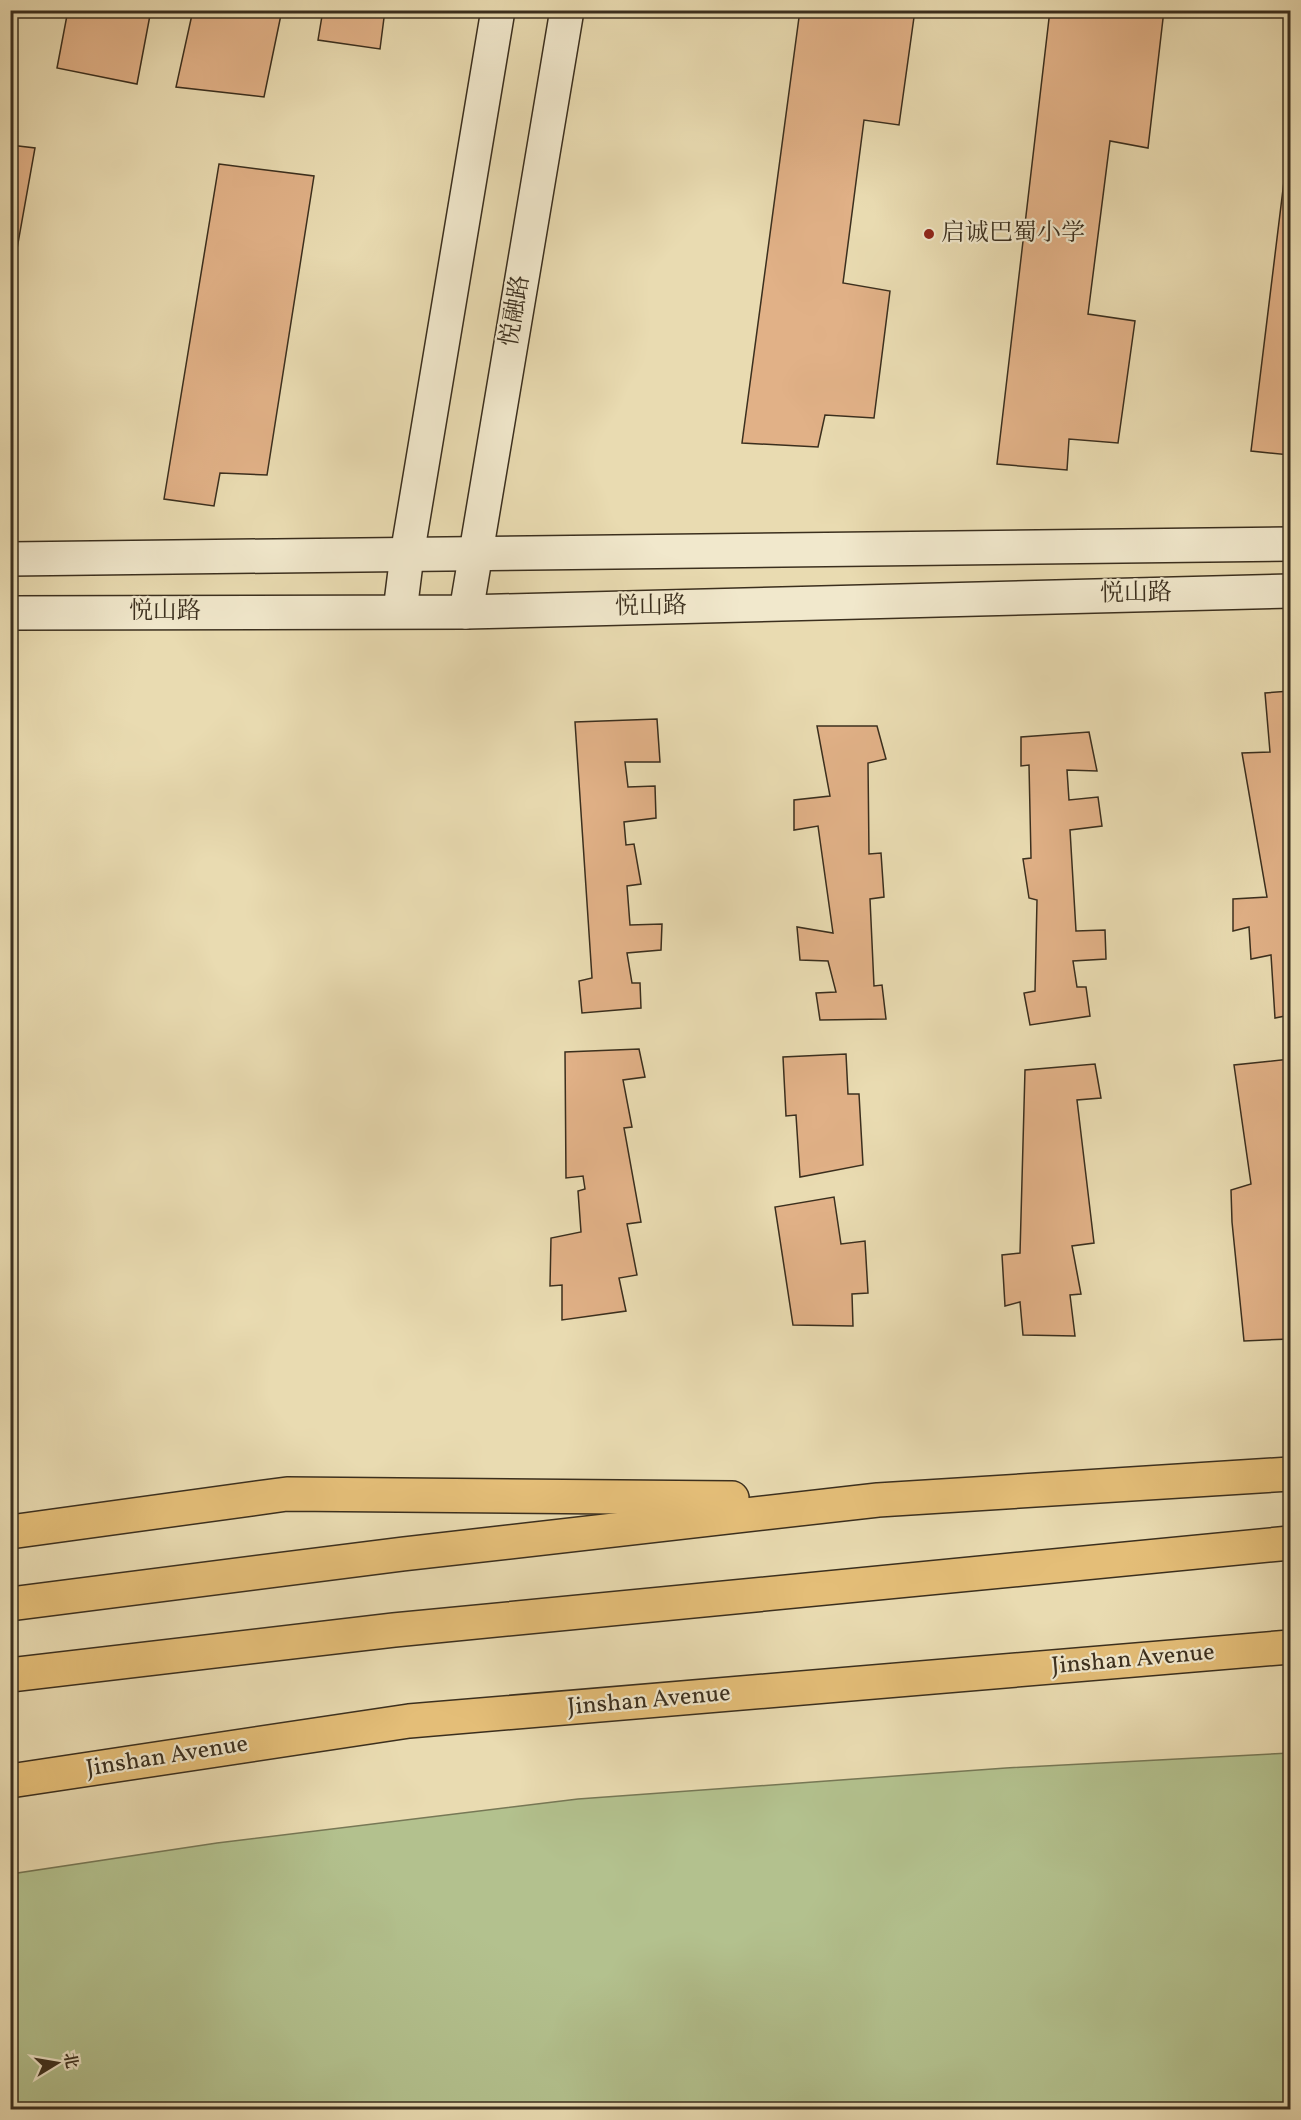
<svg xmlns="http://www.w3.org/2000/svg" width="1301" height="2120" viewBox="0 0 1301 2120" font-family="Vollkorn,'Noto Serif SC',serif">
	<style>
		.green { fill: #b3c18e; stroke: #777856; stroke-width: 1.5 }
		.building { fill: #e1b187; stroke: #3b2f1e; stroke-width: 1.5 }
		.lines { fill: none; stroke-linecap: round; stroke-linejoin: round }
		.secondary-casing { stroke: #3b2f1e; stroke-width: 36 }
		.trunk-casing { stroke: #3b2f1e; stroke-width: 36 }
		.secondary { stroke: #f1e8cc; stroke-width: 33 }
		.trunk { stroke: #e4be78; stroke-width: 33 }
		.poi-dot { fill: #8f2418; stroke: #f1e8cc; stroke-width: 2 }
		.labels { text-anchor: middle; dominant-baseline: central; stroke-width: 4.5; stroke-linejoin: round; paint-order: stroke }
		.poi-label { font-size: 24px; fill: #3b2f1e; stroke: #f1e8cc; text-anchor: start }
		.street-label { font-size: 24px; fill: #3b2f1e; stroke: #f1e8cc }
	</style>
	<rect width="100%" height="100%" fill="#e9dbb1"/>
	<filter id="stains"><feTurbulence type="fractalNoise" baseFrequency=".00333" numOctaves="4"/><feColorMatrix values="0 0 0 0 .2 0 0 0 0 .09 0 0 0 0 .02 0 0 0 .5 -.17"/></filter>
	<radialGradient id="worn" r=".72"><stop offset=".6" stop-color="#630" stop-opacity="0"/><stop offset="1" stop-color="#630" stop-opacity=".3"/></radialGradient>
	<!-- green -->
	<polygon class="green" points="1290,1753 1290,2109 11,2109 11,1874 217,1843 578,1799 1006,1768"/>
	<!-- building -->
	<g class="building">
		<polygon points="10,10 17,10 12,39 10,40"/>
		<polygon points="68,10 151,10 137,84 57,68"/>
		<polygon points="193,10 282,10 264,97 176,87"/>
		<polygon points="323,10 385,10 380,49 318,40"/>
		<polygon points="800,10 915,10 899,125 864,120 843,283 890,291 874,418 825,415 818,447 742,443"/>
		<polygon points="1050,10 1164,10 1148,148 1110,141 1088,314 1135,321 1118,443 1069,439 1067,470 997,464"/>
		<polygon points="1290,132 1290,455 1251,451"/>
		<polygon points="10,145 35,148 10,288"/>
		<polygon points="219,164 314,176 267,475 220,473 214,506 164,499"/>
		<polygon points="1290,691 1290,1015 1275,1018 1271,955 1251,959 1249,927 1233,931 1233,899 1267,897 1242,753 1270,752 1265,693"/>
		<polygon points="657,719 660,762 625,762 628,787 655,786 656,818 624,822 626,845 634,844 641,884 627,886 630,925 662,924 661,950 627,953 632,983 640,983 641,1008 582,1013 579,981 592,978 575,722"/>
		<polygon points="817,726 877,726 886,759 868,763 869,854 881,853 884,897 870,899 874,986 882,985 886,1019 820,1020 816,993 836,992 828,961 800,960 797,927 833,933 818,826 794,830 794,800 830,796"/>
		<polygon points="1089,732 1097,771 1067,770 1069,800 1098,797 1102,826 1070,830 1076,931 1105,930 1106,959 1073,961 1077,987 1086,987 1090,1016 1030,1025 1024,993 1035,991 1037,900 1029,898 1023,859 1031,858 1029,765 1021,766 1021,737"/>
		<polygon points="639,1049 645,1077 623,1080 632,1127 624,1128 641,1222 627,1224 637,1275 619,1278 626,1311 562,1320 562,1285 550,1286 551,1238 581,1232 578,1191 585,1189 583,1176 566,1178 565,1052"/>
		<polygon points="846,1054 848,1094 859,1094 863,1165 800,1177 796,1115 786,1116 783,1057"/>
		<polygon points="1290,1059 1290,1339 1244,1341 1232,1222 1231,1190 1251,1184 1234,1065"/>
		<polygon points="1095,1064 1101,1098 1077,1100 1094,1243 1072,1246 1081,1294 1070,1295 1075,1336 1023,1335 1020,1302 1005,1306 1002,1255 1020,1253 1025,1070"/>
		<polygon points="834,1197 841,1244 865,1241 868,1293 852,1294 853,1326 793,1325 775,1207"/>
	</g>
	<g class="lines">
		<defs>
			<g id="secondary">
				<polyline points="10,559 1290,544"/>
				<polyline points="400,611 407,555 498,10"/>
				<polyline points="466,612 567,10"/>
				<polyline points="10,613 466,612 1290,591"/>
			</g>
			<g id="trunk">
				<polyline points="10,1532 287,1494 732,1498"/>
				<polyline points="10,1604 403,1554 878,1500 1290,1474"/>
				<polyline points="10,1675 394,1630 1290,1543"/>
				<polyline points="10,1781 409,1721 1290,1647"/>
			</g>
		</defs>
		<!-- secondary casing -->
		<use href="#secondary" class="secondary-casing"/>
		<!-- trunk casing -->
		<use href="#trunk" class="trunk-casing"/>
		<!-- secondary -->
		<use href="#secondary" class="secondary"/>
		<!-- trunk -->
		<use href="#trunk" class="trunk"/>
	</g>
	<!-- markers -->
	<circle class="poi-dot" cx="929" cy="234" r="6"/>
	<g class="labels">
		<!-- poi labels -->
		<g class="poi-label">
			<text x="941" y="234">启诚巴蜀小学</text>
		</g>
		<!-- street labels -->
		<g class="street-label">
			<text transform="translate(516 311) rotate(-80)">悦融路</text>
			<text transform="translate(1136 594) rotate(-1)">悦山路</text>
			<text transform="translate(651 607) rotate(-1)">悦山路</text>
			<text x="165" y="612">悦山路</text>
			<text transform="translate(1133 1660) rotate(-5)">Jinshan Avenue</text>
			<text transform="translate(649 1701) rotate(-5)">Jinshan Avenue</text>
			<text transform="translate(167 1757) rotate(-9)">Jinshan Avenue</text>
		</g>
	</g>
	<!-- margin -->
	<rect width="1301" height="2120" fill="none" stroke="#e9dbb1" stroke-width="36"/>
	<rect x="12" y="12" width="1277" height="2096" fill="none" stroke="#3b2f1e" stroke-width="3"/>
	<rect x="18" y="18" width="1265" height="2084" fill="none" stroke="#3b2f1e" stroke-width="1.5"/>
	<!-- north arrow -->
	<g transform="translate(57 2063) rotate(79)" stroke="#f1e8cc" stroke-width="4.5" paint-order="stroke">
	<path d="M0-4.5L10 22L0 15L-10 22Z" fill="#3b2f1e"/>
	<text y="-9" font-size="16" font-weight="bold" text-anchor="middle" fill="#3b2f1e">北</text>
	</g>
	<rect width="100%" height="100%" filter="url(#stains)"/>
	<rect width="100%" height="100%" fill="url(#worn)"/>
</svg>
